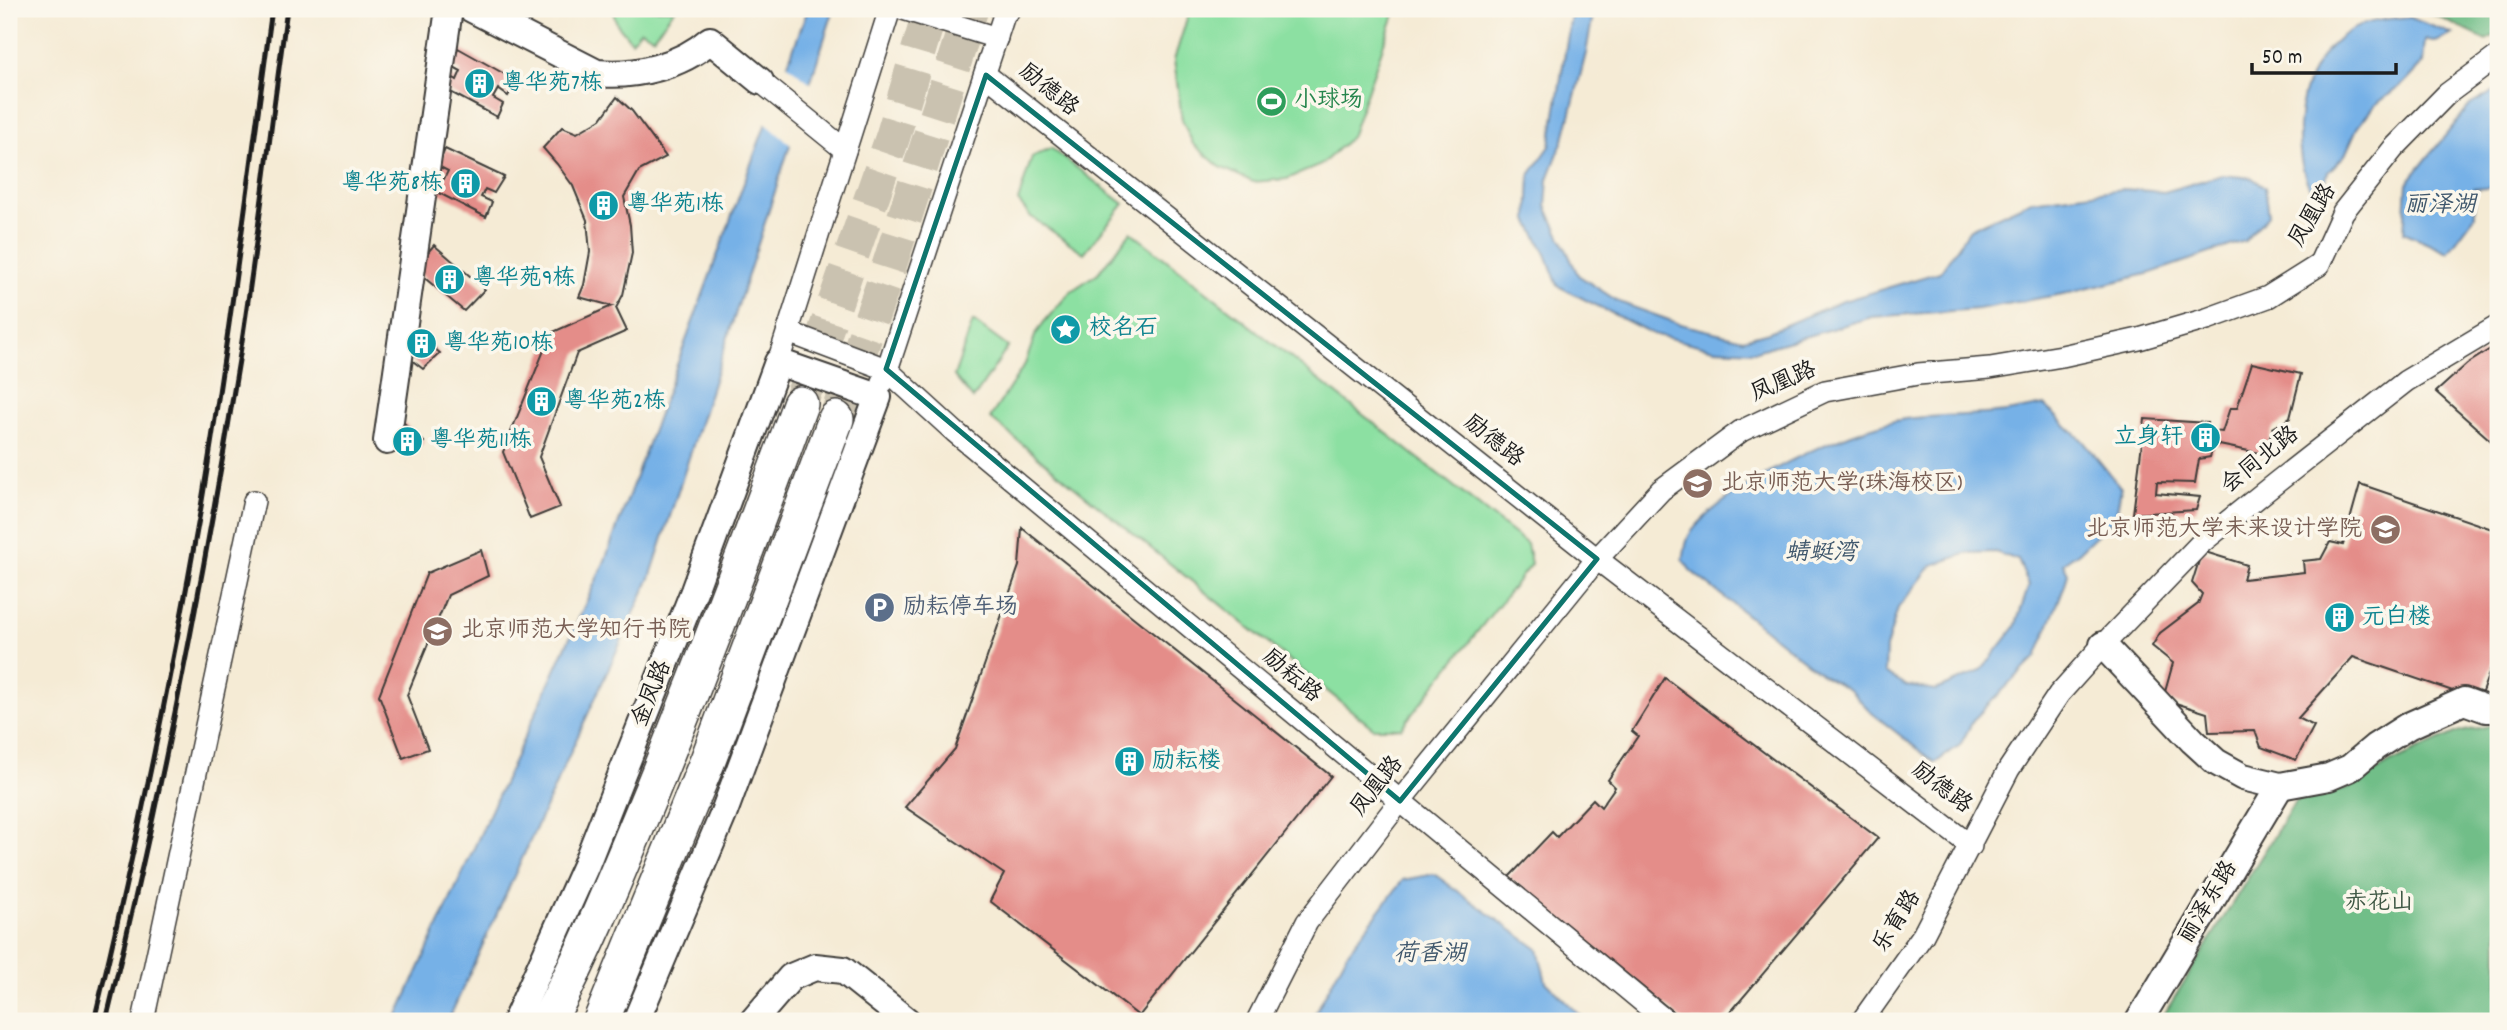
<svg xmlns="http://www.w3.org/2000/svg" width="2507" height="1030" viewBox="0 0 2507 1030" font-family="Dekko,'LXGW WenKai TC',sans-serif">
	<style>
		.green { fill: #8ce0a2; stroke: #547e5f; stroke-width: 2 }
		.forest { fill: #71be88; stroke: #466d52; stroke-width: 2 }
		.water { fill: #76b1e7; stroke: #496682; stroke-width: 2; fill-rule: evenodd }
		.pier { fill: #f5ebd5 }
		.building { fill: #e48d89 }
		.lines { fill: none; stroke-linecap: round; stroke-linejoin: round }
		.trunk-tunnel { stroke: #cac2b0; stroke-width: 35; stroke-dasharray: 35 18; stroke-linecap: butt }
		.minor-casing { stroke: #3d3b38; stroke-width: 24 }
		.tertiary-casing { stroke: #3d3b38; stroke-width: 30 }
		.trunk-casing { stroke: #3d3b38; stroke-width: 38 }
		.minor { stroke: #fff; stroke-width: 21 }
		.tertiary { stroke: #fff; stroke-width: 26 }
		.trunk { stroke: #fff; stroke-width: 35 }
		.rail { stroke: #1c1c1c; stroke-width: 5 }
		.marked { fill: none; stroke: #0f766e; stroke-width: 5; stroke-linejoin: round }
		.labels { text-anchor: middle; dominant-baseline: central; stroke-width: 7; stroke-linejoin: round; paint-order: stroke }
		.culture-label { font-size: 23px; fill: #0d838f; stroke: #fbf7ec; text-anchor: start }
		.street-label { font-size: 23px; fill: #1c1c1c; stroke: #fbf7ec }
		.leisure-label { font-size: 23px; fill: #27864d; stroke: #fbf7ec; text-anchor: start }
		.education-label { font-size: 23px; fill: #785e54; stroke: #fbf7ec; text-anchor: start }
		.service-label { font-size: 23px; fill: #4e5e75; stroke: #fbf7ec; text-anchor: start }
		.park-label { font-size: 23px; fill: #3e5744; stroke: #fbf7ec }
		.water-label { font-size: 24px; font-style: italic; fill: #40586d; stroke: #fbf7ec }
	</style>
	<rect width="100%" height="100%" fill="#fbf7ec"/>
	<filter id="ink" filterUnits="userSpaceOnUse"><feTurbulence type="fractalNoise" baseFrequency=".0143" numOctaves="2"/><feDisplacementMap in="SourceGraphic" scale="14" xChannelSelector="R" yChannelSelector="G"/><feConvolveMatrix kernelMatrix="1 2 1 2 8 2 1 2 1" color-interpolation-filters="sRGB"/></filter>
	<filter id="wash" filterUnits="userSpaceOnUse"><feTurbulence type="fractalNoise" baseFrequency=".00686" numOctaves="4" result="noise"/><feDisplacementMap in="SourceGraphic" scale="28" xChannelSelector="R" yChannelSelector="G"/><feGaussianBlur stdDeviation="1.57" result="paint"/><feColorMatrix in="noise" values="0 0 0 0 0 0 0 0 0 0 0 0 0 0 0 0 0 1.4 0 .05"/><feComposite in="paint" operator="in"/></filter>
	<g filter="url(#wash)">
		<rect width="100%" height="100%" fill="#f5ebd5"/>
		<!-- green -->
		<g class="green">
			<polygon points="612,9 675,9 653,37 641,30 631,41 617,24"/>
			<polygon points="1190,9 1396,9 1351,137 1321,165 1287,179 1253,182 1220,167 1193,144 1182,120 1174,60"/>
			<polygon points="1051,148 1124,204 1084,253 1030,216 1018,201 1032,157"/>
			<polygon points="1131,232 1527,544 1531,564 1401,728 1373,728 990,418 1025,364 1035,336 1044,322 1070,292 1098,273"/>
			<polygon points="973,321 1008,347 973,399 954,376"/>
		</g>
		<!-- forest -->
		<g class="forest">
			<polygon points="2422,9 2498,9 2498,34 2486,40"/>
			<polygon points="2498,724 2498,1021 2160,1021 2296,800 2347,789 2390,763 2455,733"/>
		</g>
		<!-- water -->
		<g class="water">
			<polygon points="808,9 834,9 650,578 448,1021 395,1021 604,563"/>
			<polygon points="1572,9 1594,9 1586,53 1565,135 1548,179 1546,206 1578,275 1619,302 1680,324 1743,339 1769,332 1840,302 1940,272 1970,229 2031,201 2123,189 2164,192 2222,175 2252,178 2265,187 2269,214 2245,241 2151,273 2069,293 1978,309 1872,317 1756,351 1714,349 1653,334 1558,286 1546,254 1528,220 1530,175 1550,146"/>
			<path d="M2408,17L2453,34L2436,42L2425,39L2423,63L2403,84L2374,106L2357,128L2345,155L2328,172L2322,196C2318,193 2312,189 2309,186C2305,179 2303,168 2301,160C2294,117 2304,69 2337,40C2358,21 2382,19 2408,17Z"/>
			<polygon points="2498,89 2498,187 2474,189 2475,216 2448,252 2404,232 2407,183 2470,105"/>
			<path d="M2044,405L2083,441L2121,488L2116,516L2079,552L2063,563L2068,573L2065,585L2036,657L1974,719L1960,745L1935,763L1872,713L1850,690L1824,676L1691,571L1683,560C1685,552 1685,541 1690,534C1724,486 1847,428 1905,419C1935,415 1966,416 1996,413C2012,412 2028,408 2044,405ZM1995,552L2018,560L2029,585L2015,627L1981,671L1936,690L1907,686L1885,673L1886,648L1898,608L1932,565L1968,553Z"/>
			<polygon points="1434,874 1538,949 1546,982 1586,1021 1311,1021 1348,952 1403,880"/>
		</g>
		<!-- pier -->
		<polygon class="pier" points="784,62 813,85 793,147 763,121"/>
		<g id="blocks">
			<!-- building -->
			<g class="building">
				<polygon points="458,48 517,81 508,96 498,89 493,98 503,104 497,117 441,87 447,74 457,80 461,71 450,65"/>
				<polygon points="617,97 632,111 666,157 639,171 624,197 630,225 632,253 623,295 616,308 627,331 577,353 539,457 560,507 530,519 503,452 551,333 612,306 579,297 584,285 590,252 587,220 573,186 557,164 543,148 562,127 577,133 601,119"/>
				<polygon points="445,149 504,177 494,193 485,189 481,197 492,202 486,217 431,189 436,175 444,179 448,171 438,166"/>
				<polygon points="434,245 485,289 464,311 414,269"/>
				<polygon points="419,336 440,353 423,369 404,354"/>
				<polygon points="2498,344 2498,447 2436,392 2467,364"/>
				<polygon points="2252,363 2301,374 2290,418 2273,428 2264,454 2214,444 2210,457 2199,459 2195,483 2157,482 2156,493 2200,497 2196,510 2133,514 2145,419 2207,423 2205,430 2222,432 2230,408 2237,408"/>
				<polygon points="404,423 424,442 410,457 390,440"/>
				<polygon points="2360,484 2498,531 2498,649 2479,700 2353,657 2298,718 2314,726 2296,760 2261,747 2255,731 2209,732 2207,713 2163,699 2173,663 2152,646 2160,633 2198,604 2202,594 2192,583 2202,551 2247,565 2243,579 2304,572 2303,561 2321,559 2330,542 2343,545"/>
				<polygon points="1022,528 1331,776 1139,1016 990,901 1004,874 905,807 955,749 1019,566"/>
				<polygon points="481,550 488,576 448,595 407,695 428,749 403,758 379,695 427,573"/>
				<polygon points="1665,678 1878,838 1723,1021 1684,1021 1509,877 1552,832 1557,837 1593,799 1601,807 1615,787 1608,780 1638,736 1632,731"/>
			</g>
		</g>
	</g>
	<g filter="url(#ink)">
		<use href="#blocks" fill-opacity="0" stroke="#3d3b38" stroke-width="2"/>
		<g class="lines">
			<!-- trunk-tunnel -->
			<g class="trunk-tunnel">
				<polyline points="800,404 893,136 931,9"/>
				<polyline points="836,419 884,282 971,9"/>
			</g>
			<defs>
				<g id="minor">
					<polyline points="903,9 997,38"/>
					<polyline points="986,75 1597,559 1971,846"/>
					<polyline points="760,81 845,150"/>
					<polyline points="788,332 886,369 955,432 1666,1021"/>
					<polyline points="778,362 890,9"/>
					<polyline points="883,382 1006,9"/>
					<polyline points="143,1021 254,501"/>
					<polyline points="1257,1021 1307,922 1400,801 1597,559 1661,490 1741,431 1825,391 1918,374 1990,368 2062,356 2139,339 2207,319 2268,297 2319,265 2343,212 2393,149 2447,94 2498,56"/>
					<polyline points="1862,1021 1923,935 2009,769 2059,694 2103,645 2201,543 2277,482 2406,381 2498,326"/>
				</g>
				<g id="tertiary">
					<path d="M472,9L597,73C635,77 681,66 710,40L760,81"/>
					<polyline points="1004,9 1006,9"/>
					<polyline points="387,441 449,9"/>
					<polyline points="2103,645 2193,741 2216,762 2243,777 2280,786 2329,777 2350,768 2375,747 2408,726 2464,701 2486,709 2498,709"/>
					<polyline points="516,1021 585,867 694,591 778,362 878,397 723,815 636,1021"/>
					<polyline points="753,1021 791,977 815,967 843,970 907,1021"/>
					<polyline points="2139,1021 2280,786"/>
				</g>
				<g id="trunk">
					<path d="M548,1021C588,947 620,867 652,790C704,662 753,533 800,404"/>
					<polyline points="601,1021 708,760 836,419"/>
				</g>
			</defs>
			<!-- minor casing -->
			<use href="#minor" class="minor-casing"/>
			<!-- tertiary casing -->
			<use href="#tertiary" class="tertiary-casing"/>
			<!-- trunk casing -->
			<use href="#trunk" class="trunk-casing"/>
			<!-- minor -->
			<use href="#minor" class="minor"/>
			<!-- tertiary -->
			<use href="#tertiary" class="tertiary"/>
			<!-- trunk -->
			<use href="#trunk" class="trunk"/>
			<!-- rail -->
			<g class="rail">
				<path d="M94,1021C135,853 170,683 200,513C228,345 249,177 272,9"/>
				<path d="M106,1021C160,801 204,578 240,354C258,239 271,124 287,9"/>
			</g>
		</g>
	</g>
	<!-- marked area -->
	<path class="marked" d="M986,75L1597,559L1400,801L886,369Z"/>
	<!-- icons -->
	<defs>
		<symbol id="building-disc" viewBox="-11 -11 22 22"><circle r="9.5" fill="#0f9aa8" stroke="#fbf7ec"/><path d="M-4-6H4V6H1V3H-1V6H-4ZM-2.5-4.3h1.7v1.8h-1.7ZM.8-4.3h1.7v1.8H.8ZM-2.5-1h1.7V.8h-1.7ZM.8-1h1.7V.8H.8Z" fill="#fff"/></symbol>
		<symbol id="stadium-disc" viewBox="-11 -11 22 22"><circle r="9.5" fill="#2e9e5b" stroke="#fbf7ec"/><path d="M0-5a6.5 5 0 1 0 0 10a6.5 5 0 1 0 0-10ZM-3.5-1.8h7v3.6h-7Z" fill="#fff"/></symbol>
		<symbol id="sight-disc" viewBox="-11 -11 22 22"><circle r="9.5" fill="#0f9aa8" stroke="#fbf7ec"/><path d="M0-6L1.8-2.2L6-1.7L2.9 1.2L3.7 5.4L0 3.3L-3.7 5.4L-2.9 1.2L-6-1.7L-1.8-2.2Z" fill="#fff"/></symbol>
		<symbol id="university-disc" viewBox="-11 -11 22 22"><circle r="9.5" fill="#8d6e63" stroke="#fbf7ec"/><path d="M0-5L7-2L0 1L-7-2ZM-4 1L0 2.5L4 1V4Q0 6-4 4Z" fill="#fff"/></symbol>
		<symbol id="parking-disc" viewBox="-11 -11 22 22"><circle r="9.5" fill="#5c6f8a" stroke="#fbf7ec"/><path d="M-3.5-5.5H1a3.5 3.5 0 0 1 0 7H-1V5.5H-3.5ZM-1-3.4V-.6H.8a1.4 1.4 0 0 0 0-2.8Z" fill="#fff"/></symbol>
	</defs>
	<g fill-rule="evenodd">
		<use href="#building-disc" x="462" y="66" width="35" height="35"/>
		<use href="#stadium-disc" x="1254" y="84" width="35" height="35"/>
		<use href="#building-disc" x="448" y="166" width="35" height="35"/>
		<use href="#building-disc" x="586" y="188" width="35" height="35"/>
		<use href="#building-disc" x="432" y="262" width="35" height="35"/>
		<use href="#sight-disc" x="1048" y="312" width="35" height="35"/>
		<use href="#building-disc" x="404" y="326" width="35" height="35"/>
		<use href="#building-disc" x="524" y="384" width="35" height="35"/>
		<use href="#building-disc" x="2188" y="420" width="35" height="35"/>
		<use href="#building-disc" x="390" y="424" width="35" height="35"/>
		<use href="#university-disc" x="1680" y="466" width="35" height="35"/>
		<use href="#university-disc" x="2368" y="512" width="35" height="35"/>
		<use href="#parking-disc" x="862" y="590" width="35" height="35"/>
		<use href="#building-disc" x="2322" y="600" width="35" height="35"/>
		<use href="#university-disc" x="420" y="614" width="35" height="35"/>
		<use href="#building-disc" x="1112" y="744" width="35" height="35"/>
	</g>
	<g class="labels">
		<!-- culture labels -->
		<g class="culture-label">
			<text x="502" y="84">粤华苑7栋</text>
			<text x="443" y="184" text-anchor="end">粤华苑8栋</text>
			<text x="627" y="205">粤华苑1栋</text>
			<text x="473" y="279">粤华苑9栋</text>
			<text x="1089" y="329">校名石</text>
			<text x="444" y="344">粤华苑10栋</text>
			<text x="564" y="402">粤华苑2栋</text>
			<text x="2183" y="438" text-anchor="end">立身轩</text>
			<text x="430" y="441">粤华苑11栋</text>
			<text x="2362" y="618">元白楼</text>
			<text x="1152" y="762">励耘楼</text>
		</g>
		<!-- street labels -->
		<g class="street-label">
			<text transform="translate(1048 91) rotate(39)">励德路</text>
			<text transform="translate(2314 216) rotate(-59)">凤凰路</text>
			<text transform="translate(1784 383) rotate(-23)">凤凰路</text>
			<text transform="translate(1493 442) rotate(38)">励德路</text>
			<text transform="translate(2261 461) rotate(-39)">会同北路</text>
			<text transform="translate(1291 677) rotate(40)">励耘路</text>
			<text transform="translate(653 694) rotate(-68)">金凤路</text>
			<text transform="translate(1378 787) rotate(-52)">凤凰路</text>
			<text transform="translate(1941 789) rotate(37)">励德路</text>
			<text transform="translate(2209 903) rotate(-59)">丽泽东路</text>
			<text transform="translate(1898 922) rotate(-58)">乐育路</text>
		</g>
		<!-- leisure labels -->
		<g class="leisure-label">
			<text x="1294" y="101">小球场</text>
		</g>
		<!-- education labels -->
		<g class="education-label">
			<text x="1721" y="484">北京师范大学(珠海校区)</text>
			<text x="2362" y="530" text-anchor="end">北京师范大学未来设计学院</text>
			<text x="461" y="631">北京师范大学知行书院</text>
		</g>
		<!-- service labels -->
		<g class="service-label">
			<text x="903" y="608">励耘停车场</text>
		</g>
		<!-- park labels -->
		<g class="park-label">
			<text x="2379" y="903">赤花山</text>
		</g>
		<!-- water labels -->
		<g class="water-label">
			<text x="2440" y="206">丽泽湖</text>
			<text x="1821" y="554">蜻蜓湾</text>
			<text x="1430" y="955">荷香湖</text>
		</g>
	</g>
	<!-- margin -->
	<rect width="2507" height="1030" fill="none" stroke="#fbf7ec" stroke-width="35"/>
	<!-- scale -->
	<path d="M2252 63v10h144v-10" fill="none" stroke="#1c1c1c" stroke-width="3.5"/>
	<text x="2262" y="63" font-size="21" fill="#1c1c1c" stroke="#fbf7ec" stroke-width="5" paint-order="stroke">50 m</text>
</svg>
